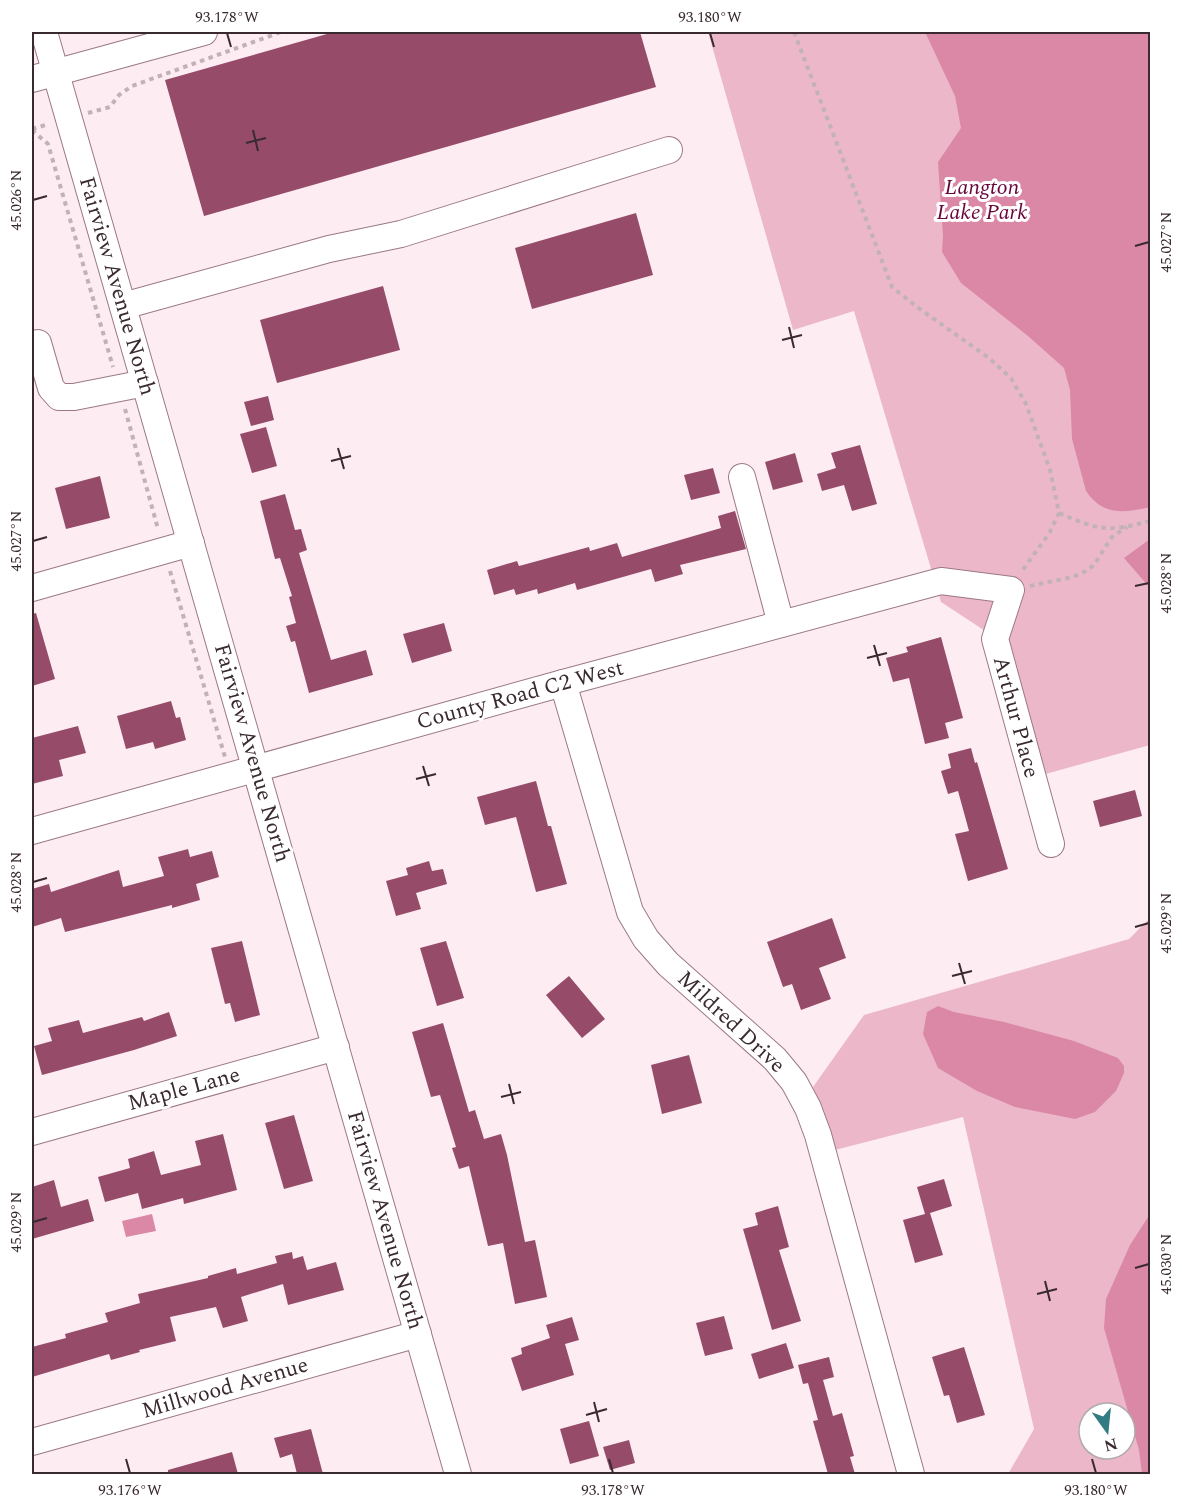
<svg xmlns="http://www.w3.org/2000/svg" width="1182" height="1506" viewBox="0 0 1182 1506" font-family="Spectral,serif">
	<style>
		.green { fill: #ecb8c9; fill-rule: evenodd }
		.water { fill: #da88a6 }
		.building { fill: #964b69 }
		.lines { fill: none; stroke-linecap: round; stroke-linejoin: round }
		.minor-casing { stroke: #9c7885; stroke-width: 28 }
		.path { stroke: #c2b2b7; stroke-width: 4; stroke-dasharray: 4.5 4.5; stroke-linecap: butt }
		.minor { stroke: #fff; stroke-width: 26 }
		.ticks { fill: none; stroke: #392a2f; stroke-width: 2 }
		.labels { text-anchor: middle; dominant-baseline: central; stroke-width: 6; stroke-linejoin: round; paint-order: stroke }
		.park-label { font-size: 22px; font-style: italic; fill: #6a053b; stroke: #fff }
		.street-label { font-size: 22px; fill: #392a2f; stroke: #fff }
		.neatline { fill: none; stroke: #392a2f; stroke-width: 2 }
		.ticks-label { font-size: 15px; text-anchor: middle; fill: #392a2f }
	</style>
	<rect width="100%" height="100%" fill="#fdedf2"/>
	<!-- green -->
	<g class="green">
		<polygon points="708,32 1150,32 1150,745 1042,775 1008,646 941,602 854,311 793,330"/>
		<path d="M1150,918V1474H1008L1034,1429L963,1117L835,1150L813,1087L864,1015L1129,939ZM1089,1413H1125V1449H1089Z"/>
	</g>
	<!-- water -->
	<g class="water">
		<path d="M925,32H1150V507C1124,513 1103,516 1086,491L1072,439L1070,390L1064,368L1028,336L961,283L942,252L943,236L938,162L961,128L955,96Z"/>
		<polygon points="1150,539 1150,588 1124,558"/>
		<polygon points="938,1006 954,1012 1004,1022 1074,1041 1118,1058 1124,1066 1124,1073 1116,1091 1095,1112 1075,1119 1015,1107 977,1091 938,1068 923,1034 927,1012"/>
		<polygon points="152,1214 156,1231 126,1237 122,1221"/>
		<polygon points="1150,1214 1150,1474 1142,1474 1139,1450 1104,1328 1106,1299 1130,1245"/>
	</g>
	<!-- building -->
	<g class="building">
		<polygon points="334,32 640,32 656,87 204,216 165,80"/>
		<polygon points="636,213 653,275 532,309 515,248"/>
		<polygon points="383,286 400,350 277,383 260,320"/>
		<polygon points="268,396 274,420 251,426 244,402"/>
		<polygon points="266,427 277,466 252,473 240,434"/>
		<polygon points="860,445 877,504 852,511 844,485 822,491 817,474 836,468 831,453"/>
		<polygon points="795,453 803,482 773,490 765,462"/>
		<polygon points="713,468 720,493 691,500 684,475"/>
		<polygon points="100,476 110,518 66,529 55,488"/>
		<polygon points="285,494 295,530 301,529 307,550 299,553 331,660 366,650 373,675 309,693 295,641 291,642 286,626 296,623 289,597 292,596 280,558 275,559 260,501"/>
		<polygon points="735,511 746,549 680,565 683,574 655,582 651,569 577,590 575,583 538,594 537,589 516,595 514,589 494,595 487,570 517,561 519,566 589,547 590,551 617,543 622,557 721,528 718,516"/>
		<polygon points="36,613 55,679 32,686 32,614"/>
		<polygon points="444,623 452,651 412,663 403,634"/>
		<polygon points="941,637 963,718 945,723 949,738 925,744 909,678 893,682 886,658 908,652 906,647"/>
		<polygon points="171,701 176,718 180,717 186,740 155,749 153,742 126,749 117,716"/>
		<polygon points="78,726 86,753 59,760 63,776 32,784 32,738"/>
		<polygon points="971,748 975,763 977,762 1008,869 968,881 955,834 969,831 958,791 948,794 941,771 951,768 948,754"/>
		<polygon points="536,781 548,826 551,826 567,884 536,892 516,817 485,825 477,797"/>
		<polygon points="1135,790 1142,816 1100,827 1093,801"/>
		<polygon points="188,849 190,857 212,851 219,877 196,884 200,900 172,908 172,905 65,932 61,918 32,927 32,889 49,884 51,892 119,870 123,887 164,876 158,857"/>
		<polygon points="429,861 432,871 443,869 447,884 416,893 421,909 396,916 386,881 408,875 406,868"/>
		<polygon points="832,918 846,958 819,968 831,999 801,1010 792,984 783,987 767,942"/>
		<polygon points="242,941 260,1015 235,1022 230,1003 225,1004 211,948"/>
		<polygon points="446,941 464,998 437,1006 420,948"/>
		<polygon points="569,976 605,1019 582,1038 546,995"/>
		<polygon points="169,1012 177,1036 134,1050 42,1075 34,1046 52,1041 48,1028 79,1020 83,1033 142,1017 144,1021"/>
		<polygon points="443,1023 469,1112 475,1110 484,1139 501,1134 507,1155 525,1242 535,1240 547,1297 515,1304 503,1243 488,1246 469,1166 459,1169 452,1148 456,1147 440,1095 431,1097 412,1032"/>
		<polygon points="689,1055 702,1103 662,1114 651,1065"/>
		<polygon points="294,1115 313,1181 284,1189 265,1123"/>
		<polygon points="223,1134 237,1190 184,1204 183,1198 142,1209 138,1193 105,1202 98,1177 130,1168 128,1159 154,1151 161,1175 201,1165 195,1141"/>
		<polygon points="944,1179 952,1206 930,1213 943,1255 915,1263 903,1220 925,1214 917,1187"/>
		<polygon points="54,1180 61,1207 88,1199 94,1221 32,1239 32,1187"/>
		<polygon points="778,1206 789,1247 779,1250 801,1321 772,1330 743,1229 758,1225 755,1213"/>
		<polygon points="292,1252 293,1259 303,1256 307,1270 336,1262 344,1290 288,1305 283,1284 241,1297 248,1321 223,1328 216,1307 170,1317 176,1341 139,1350 140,1352 111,1360 109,1354 32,1377 32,1347 66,1338 65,1334 108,1322 105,1313 140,1303 138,1294 208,1278 208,1276 236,1268 237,1274 277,1263 275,1256"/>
		<polygon points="724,1316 733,1349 705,1356 696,1323"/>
		<polygon points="572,1317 579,1340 565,1344 574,1375 522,1391 511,1358 522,1354 521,1348 550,1338 546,1325"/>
		<polygon points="786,1343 794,1368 759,1379 751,1354"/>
		<polygon points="964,1347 985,1415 957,1423 949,1395 944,1396 932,1357"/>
		<polygon points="829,1357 834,1377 823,1380 833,1416 842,1413 854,1456 850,1457 855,1474 828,1474 813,1421 818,1420 808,1383 803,1384 798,1365"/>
		<polygon points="589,1421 599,1456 570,1464 560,1429"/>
		<polygon points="311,1429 323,1474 297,1474 292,1454 280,1458 274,1438"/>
		<polygon points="629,1440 635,1463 610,1470 603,1447"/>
		<polygon points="232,1452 238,1474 168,1474 168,1470"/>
	</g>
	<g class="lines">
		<defs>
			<g id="minor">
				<polyline points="44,32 458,1474"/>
				<polyline points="32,79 204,32"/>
				<polyline points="123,306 329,249 401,234 669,150"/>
				<polyline points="38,343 51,388 59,397 74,397 145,383"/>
				<polyline points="742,477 781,624"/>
				<polyline points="32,588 191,543"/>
				<polyline points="563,683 630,912 646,939 668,964 775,1059 794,1082 808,1108 818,1135 911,1474"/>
				<polyline points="32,831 563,683 941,581 1011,590 995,639 1051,844"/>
				<polyline points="32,1132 336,1047"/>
				<polyline points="32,1442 418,1334"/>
			</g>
		</defs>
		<!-- minor casing -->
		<use href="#minor" class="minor-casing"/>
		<!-- path -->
		<g class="path">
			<polyline points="794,32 892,287 917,307 989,358 1011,378 1026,404 1050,470 1059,513 1050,532 1022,571"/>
			<polyline points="88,113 110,107 119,95 132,86 281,32"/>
			<polyline points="32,129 49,124"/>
			<polyline points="32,130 48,144 113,367"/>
			<polyline points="125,409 158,529"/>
			<path d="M1059,513C1100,531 1108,532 1150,521"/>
			<polyline points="170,571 225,757"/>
			<polyline points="1030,586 1073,577 1086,571 1094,565 1112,537 1127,527"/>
		</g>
		<!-- minor -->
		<use href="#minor" class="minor"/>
	</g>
	<!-- ticks -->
	<path class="ticks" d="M227,33L231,47M710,33L714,47M253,130L258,151M246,143L266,138M33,200L47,196M1135,246L1149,242M789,327L794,348M782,340L802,335M338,448L344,469M331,461L351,456M33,541L47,537M1135,586L1149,583M874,645L880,666M867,658L887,653M423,766L429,786M416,779L436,774M33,882L47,878M1135,927L1149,923M959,963L965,984M952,976L972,971M509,1084L514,1104M501,1097L521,1092M33,1222L47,1218M1135,1268L1149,1264M1045,1281L1050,1301M1037,1294L1057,1289M594,1402L599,1422M586,1415L607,1409M126,1459L130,1473M609,1459L613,1473M1092,1459L1096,1473"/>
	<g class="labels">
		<!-- park labels -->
		<g class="park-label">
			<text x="982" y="187">Langton<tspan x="982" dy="25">Lake Park</tspan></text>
		</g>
		<!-- street labels -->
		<g class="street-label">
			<text transform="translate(117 286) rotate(74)">Fairview Avenue North</text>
			<text transform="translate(520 695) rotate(-15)">County Road C2 West</text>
			<text transform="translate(1016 717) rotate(75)">Arthur Place</text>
			<text transform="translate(252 753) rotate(74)">Fairview Avenue North</text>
			<text transform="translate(731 1022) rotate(43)">Mildred Drive</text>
			<text transform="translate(184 1089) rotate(-15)">Maple Lane</text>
			<text transform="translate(385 1220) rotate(74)">Fairview Avenue North</text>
			<text transform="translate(225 1388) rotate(-16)">Millwood Avenue</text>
		</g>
	</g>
	<!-- border -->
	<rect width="1182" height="1506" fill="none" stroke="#ffffff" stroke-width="66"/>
	<!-- north arrow -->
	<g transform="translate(1107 1431) rotate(165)"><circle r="28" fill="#ffffff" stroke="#b0aaac" stroke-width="1.5"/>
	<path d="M0-4.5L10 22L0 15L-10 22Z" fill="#337b83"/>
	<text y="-9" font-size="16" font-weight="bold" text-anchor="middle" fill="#392a2f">N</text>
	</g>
	<rect x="33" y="33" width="1116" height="1440" class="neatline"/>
	<g class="ticks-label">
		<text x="227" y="22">93.178°W</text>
		<text x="710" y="22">93.180°W</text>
		<text transform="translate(16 200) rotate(-90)" y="5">45.026°N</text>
		<text transform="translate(1166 242) rotate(-90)" y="5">45.027°N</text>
		<text transform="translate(16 541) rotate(-90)" y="5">45.027°N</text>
		<text transform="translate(1166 583) rotate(-90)" y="5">45.028°N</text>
		<text transform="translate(16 882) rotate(-90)" y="5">45.028°N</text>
		<text transform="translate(1166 923) rotate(-90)" y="5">45.029°N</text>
		<text transform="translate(16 1222) rotate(-90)" y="5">45.029°N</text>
		<text transform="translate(1166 1264) rotate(-90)" y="5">45.030°N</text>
		<text x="130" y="1495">93.176°W</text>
		<text x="613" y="1495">93.178°W</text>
		<text x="1096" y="1495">93.180°W</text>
	</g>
</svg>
